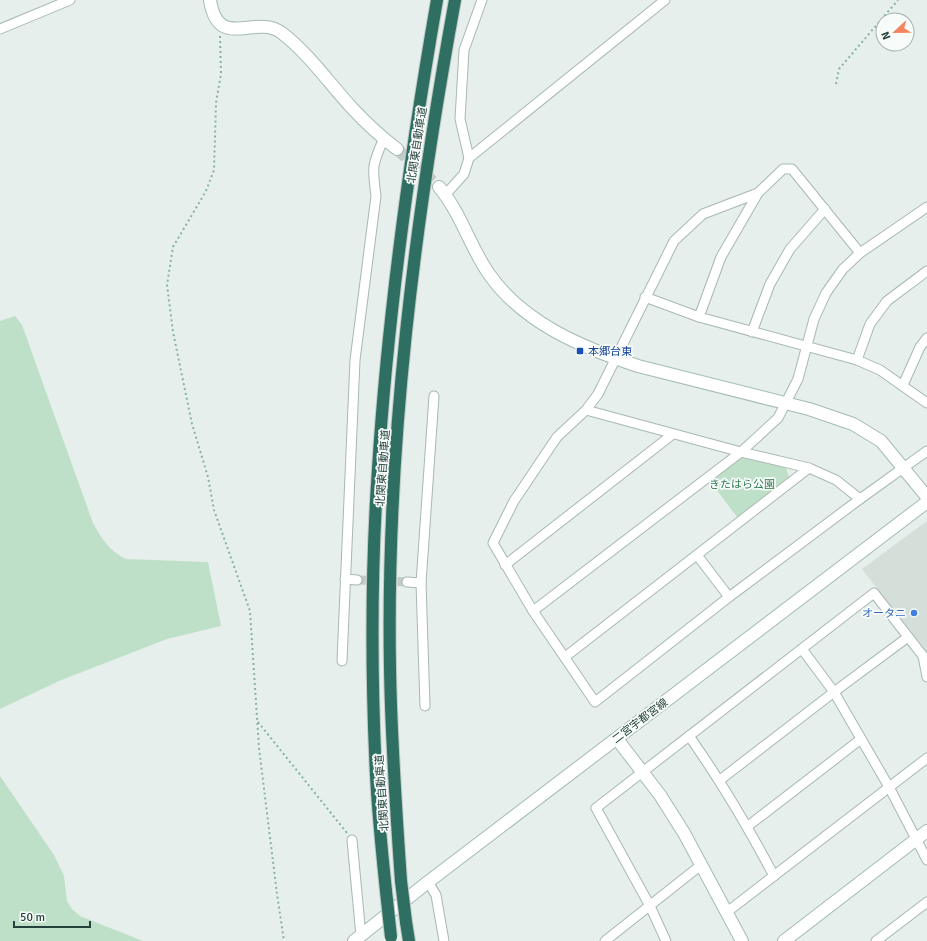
<svg xmlns="http://www.w3.org/2000/svg" width="927" height="941" viewBox="0 0 927 941" font-family="Signika,'Noto Sans JP',sans-serif">
	<style>
		.built { fill: #d4dfda }
		.green { fill: #bfe0c8 }
		.lines { fill: none; stroke-linecap: round; stroke-linejoin: round }
		.street-tunnel { stroke: #bfccc8; stroke-width: 9; stroke-dasharray: 9 4.5; stroke-linecap: butt }
		.secondary-tunnel { stroke: #bfccc8; stroke-width: 12; stroke-dasharray: 12 6; stroke-linecap: butt }
		.street-casing { stroke: #a8b8b2; stroke-width: 11 }
		.secondary-casing { stroke: #a4bbb3; stroke-width: 14 }
		.highway-casing { stroke: #c2cac8; stroke-width: 14 }
		.path { stroke: #86b3a5; stroke-width: 2; stroke-dasharray: 2 3; stroke-linecap: butt }
		.street { stroke: #fff; stroke-width: 9 }
		.secondary { stroke: #fff; stroke-width: 12 }
		.highway { stroke: #2f6f62; stroke-width: 12 }
		.highway-bridge-casing { stroke: #c2cac8; stroke-width: 14; stroke-linecap: butt }
		.highway-bridge { stroke: #2f6f62; stroke-width: 12 }
		.transit-dot { fill: #1a4fb4; stroke: #f7fbf9; stroke-width: 1.5 }
		.shop-dot { fill: #3f7fe0; stroke: #f7fbf9; stroke-width: 1.5 }
		.labels { text-anchor: middle; dominant-baseline: central; stroke-width: 3.5; stroke-linejoin: round; paint-order: stroke }
		.street-label { font-size: 11px; fill: #24423a; stroke: #f7fbf9 }
		.transit-label { font-size: 11px; fill: #164399; stroke: #f7fbf9; text-anchor: start }
		.park-label { font-size: 11px; fill: #2d7a4b; stroke: #f7fbf9 }
		.shop-label { font-size: 11px; fill: #366cbe; stroke: #f7fbf9; text-anchor: end }
	</style>
	<rect width="100%" height="100%" fill="#e6efeb"/>
	<!-- built -->
	<polygon class="built" points="927,521 927,653 862,569"/>
	<!-- green -->
	<g class="green">
		<path d="M15,316L22,325L93,523C102,539 109,551 126,559L208,562L221,626L167,639L59,681L0,709V321Z"/>
		<polygon points="745,457 786,468 789,477 737,517 710,481 737,459"/>
		<polygon points="0,776 54,855 64,876 67,901 72,909 80,916 143,941 0,941"/>
	</g>
	<g class="lines">
		<!-- street-tunnel -->
		<polyline class="street-tunnel" points="357,580 407,582"/>
		<!-- secondary-tunnel -->
		<polyline class="secondary-tunnel" points="397,149 439,187"/>
		<defs>
			<g id="street">
				<polyline points="0,29 70,0"/>
				<polyline points="469,158 665,0"/>
				<polyline points="758,193 703,214 674,241 598,394 586,410 557,437 514,501 493,543 533,611 595,702 729,597 860,499 927,451"/>
				<polyline points="445,195 464,174 469,158 460,119 464,50 482,0"/>
				<polyline points="645,297 699,317 857,360 880,370 927,403"/>
				<polyline points="699,317 721,257 758,193 783,169 792,169 860,253"/>
				<polyline points="752,332 770,284 790,249 825,209"/>
				<polyline points="857,360 870,324 887,301 927,271"/>
				<polyline points="903,385 920,347 927,338"/>
				<polyline points="586,410 741,452 809,468 836,480 860,499"/>
				<polyline points="697,555 729,597"/>
				<polyline points="505,565 673,434"/>
				<polyline points="345,579 357,580"/>
				<polyline points="407,582 421,583"/>
				<polyline points="533,611 741,452 778,418 798,379 814,319 826,293 843,269 860,253 927,207"/>
				<polyline points="802,649 834,692 889,787 927,860"/>
				<polyline points="565,657 809,468"/>
				<path d="M342,661L355,360L376,196C372,167 372,165 384,138"/>
				<polyline points="425,706 421,583 434,396"/>
				<path d="M689,736C721,781 748,827 774,876"/>
				<polyline points="720,780 834,692 908,637"/>
				<polyline points="748,826 861,739"/>
				<polyline points="352,840 361,936"/>
				<polyline points="428,882 436,895 444,941"/>
				<polyline points="727,912 927,758"/>
				<polyline points="605,941 701,865"/>
				<polyline points="666,941 650,906 596,808 874,593 923,656 927,677"/>
				<polyline points="876,941 927,902"/>
			</g>
			<g id="secondary">
				<path d="M210,0C218,52 255,13 282,33C309,54 329,83 352,108C366,123 381,137 397,149"/>
				<path d="M439,187C461,213 470,247 489,274C523,323 583,348 638,366L809,409L853,424L881,441L927,497"/>
				<polyline points="617,739 660,795 684,833 742,941"/>
				<polyline points="354,941 428,882 927,502"/>
				<polyline points="784,941 927,831"/>
			</g>
			<g id="highway">
				<path d="M401,881C396,810 391,739 390,667C386,444 415,220 455,0"/>
				<path d="M386,891C382,853 378,814 376,775C371,673 371,570 378,469C388,311 410,155 437,0"/>
				<polyline points="406,922 409,941"/>
			</g>
		</defs>
		<!-- street casing -->
		<use href="#street" class="street-casing"/>
		<!-- secondary casing -->
		<use href="#secondary" class="secondary-casing"/>
		<!-- highway casing -->
		<use href="#highway" class="highway-casing"/>
		<!-- path -->
		<g class="path">
			<polyline points="220,36 221,74 216,103 214,170 206,191 173,247 167,285 173,332 192,424 208,477 214,510 250,611 259,748 277,894 284,941"/>
			<polyline points="836,84 839,69 898,0"/>
			<polyline points="258,722 347,833"/>
		</g>
		<!-- street -->
		<use href="#street" class="street"/>
		<!-- secondary -->
		<use href="#secondary" class="secondary"/>
		<!-- highway -->
		<use href="#highway" class="highway"/>
		<defs>
			<g id="highway-bridge">
				<polyline points="401,881 406,922"/>
				<polyline points="386,891 391,937"/>
			</g>
		</defs>
		<!-- highway-bridge casing -->
		<use href="#highway-bridge" class="highway-bridge-casing"/>
		<!-- highway-bridge -->
		<use href="#highway-bridge" class="highway-bridge"/>
	</g>
	<!-- markers -->
	<rect class="transit-dot" x="576" y="347" width="8" height="8" rx="2"/>
	<circle class="shop-dot" cx="914" cy="613" r="4"/>
	<g class="labels">
		<!-- street labels -->
		<g class="street-label">
			<text transform="translate(417 145) rotate(-81)">北関東自動車道</text>
			<text transform="translate(383 468) rotate(-86)">北関東自動車道</text>
			<text transform="translate(640 721) rotate(-37)">二宮宇都宮線</text>
			<text transform="translate(382 793) rotate(-94)">北関東自動車道</text>
		</g>
		<!-- transit labels -->
		<g class="transit-label">
			<text x="588" y="351">本郷台東</text>
		</g>
		<!-- park labels -->
		<g class="park-label">
			<text x="742" y="484">きたはら公園</text>
		</g>
		<!-- shop labels -->
		<g class="shop-label">
			<text x="906" y="613">オータニ</text>
		</g>
	</g>
	<!-- north arrow -->
	<g transform="translate(895 32) rotate(248)"><circle r="19" fill="#f7fbf9" stroke="#a3b1ad"/>
	<path d="M0-3L7 15L0 10L-7 15Z" fill="#f4845f"/>
	<text y="-6" font-size="11" font-weight="bold" text-anchor="middle" fill="#24423a">N</text>
	</g>
	<!-- scale -->
	<path d="M14 921v6h76v-6" fill="none" stroke="#24423a" stroke-width="2"/>
	<text x="20" y="921" font-size="12" fill="#24423a" stroke="#f7fbf9" stroke-width="3" paint-order="stroke">50 m</text>
</svg>
